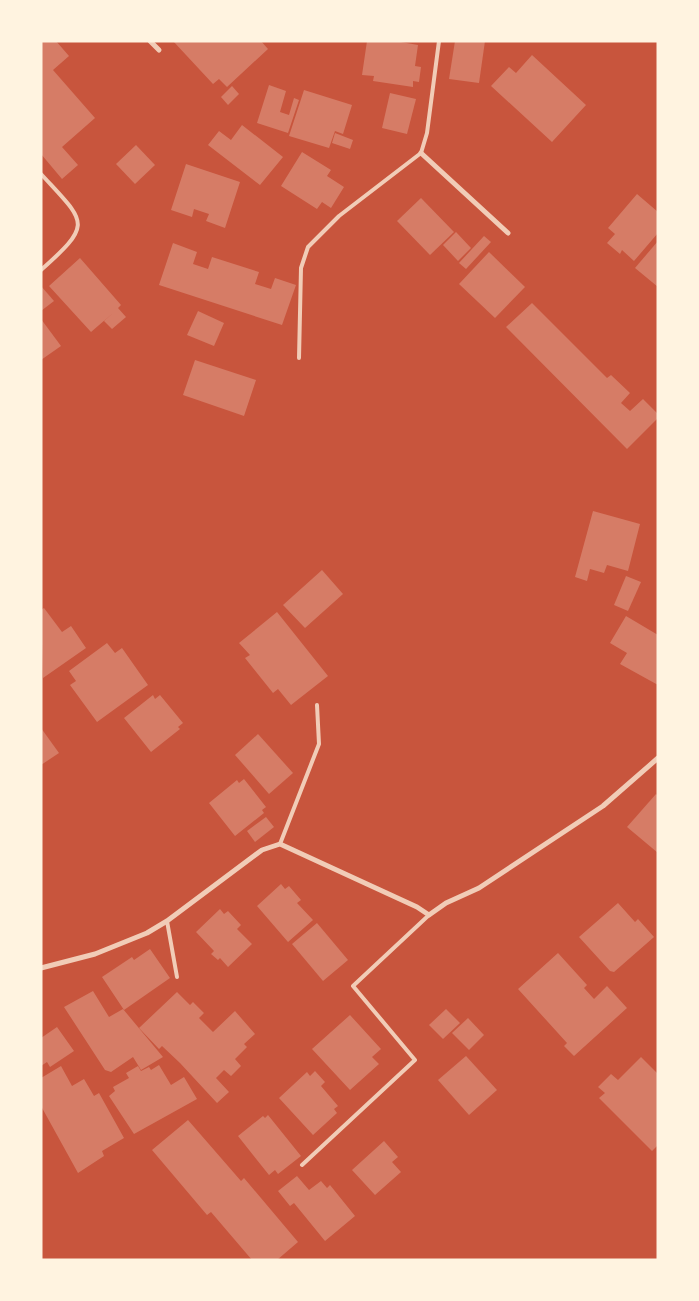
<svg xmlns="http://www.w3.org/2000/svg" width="699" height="1301" viewBox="0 0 699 1301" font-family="Poppins,sans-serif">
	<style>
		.building { fill: #d67c66 }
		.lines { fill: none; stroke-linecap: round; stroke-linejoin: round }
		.service { stroke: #f1ccb7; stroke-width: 4 }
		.minor { stroke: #f1ccb7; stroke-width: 5 }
	</style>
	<rect width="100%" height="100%" fill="#c8553d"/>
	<!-- building -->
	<g class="building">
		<polygon points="41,41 56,41 69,56 53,70 95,118 62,147 78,165 62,179 41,154"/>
		<polygon points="173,41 261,41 268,49 227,87 219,79 213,84"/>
		<polygon points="367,41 395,41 418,45 415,66 421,67 419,82 413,81 413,87 373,81 374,76 362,75"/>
		<polygon points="455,41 485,41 479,83 449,79"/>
		<polygon points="532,55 586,105 552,142 491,86 509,67 516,73"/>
		<polygon points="269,85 286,91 280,112 289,115 294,98 299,100 288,133 257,123"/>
		<polygon points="232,86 239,94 228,105 221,97"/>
		<polygon points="304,90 352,105 343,134 335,131 329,148 289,136"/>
		<polygon points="390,93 416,99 407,134 382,128"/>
		<polygon points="242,125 283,157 260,185 208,145 219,131 231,140"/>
		<polygon points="335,133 353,140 350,149 332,143"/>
		<polygon points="136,145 155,165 135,184 116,164"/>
		<polygon points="302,152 331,170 327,176 344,187 331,208 322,202 317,209 281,186"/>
		<polygon points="186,164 240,182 225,228 206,221 209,214 194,209 192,217 171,210"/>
		<polygon points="637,194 658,212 658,233 634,261 622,250 620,254 607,243 615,234 608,228"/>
		<polygon points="421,198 454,232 430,255 397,221"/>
		<polygon points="456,232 471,248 458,261 443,245"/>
		<polygon points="484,236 491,242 466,269 459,263"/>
		<polygon points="658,241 658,287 635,268"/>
		<polygon points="173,243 197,252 193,264 208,269 212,257 259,272 255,284 271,289 275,278 296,285 282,325 159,285"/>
		<polygon points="489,252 525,287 495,318 459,284"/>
		<polygon points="80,258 121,305 118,308 126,317 112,329 104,321 113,313 91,332 49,286"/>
		<polygon points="41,286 54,301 41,311"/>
		<polygon points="532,303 607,378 611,375 630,393 621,403 630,411 643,399 658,414 658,418 627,449 506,327"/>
		<polygon points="198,311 224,323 214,346 187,335"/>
		<polygon points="41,319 61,346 41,360"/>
		<polygon points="195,360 256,380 244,416 183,395"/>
		<polygon points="593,511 640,524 628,571 607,565 604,573 590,569 587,581 575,577"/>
		<polygon points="322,570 343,594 305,628 283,605"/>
		<polygon points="626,576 641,582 628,611 614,605"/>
		<polygon points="44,608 62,632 71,626 86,648 43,678 41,610"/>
		<polygon points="277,612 328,676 291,705 278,689 273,693 245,658 250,655 239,643"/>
		<polygon points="626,616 658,635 658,685 620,664 627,653 610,643"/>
		<polygon points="107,643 115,653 122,648 148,685 97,722 70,685 76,681 69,671"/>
		<polygon points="153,695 155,699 160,695 183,723 178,727 180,729 151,752 124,718"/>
		<polygon points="41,728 59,753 41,765"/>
		<polygon points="258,734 293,773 269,794 235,755"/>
		<polygon points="244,779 266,807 262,810 264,813 235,836 209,803 237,780 239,783"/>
		<polygon points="656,794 658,796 658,853 627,827"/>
		<polygon points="266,817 274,827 255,842 247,831"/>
		<polygon points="281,884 285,889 289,886 301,900 297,903 313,920 288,942 257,906"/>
		<polygon points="618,903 635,922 638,919 654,937 614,972 610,971 579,937"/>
		<polygon points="220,909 224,914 228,911 241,925 237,929 252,944 228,967 220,958 218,960 211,954 214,951 196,932"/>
		<polygon points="317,923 348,960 323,981 292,944"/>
		<polygon points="150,949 170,978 124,1010 102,977 132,957 134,960"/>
		<polygon points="558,953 587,985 584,988 594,999 607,986 627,1008 574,1056 564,1046 567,1043 518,989"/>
		<polygon points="93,991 109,1017 123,1009 163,1057 141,1070 133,1057 111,1072 105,1070 64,1007"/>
		<polygon points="177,992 190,1005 193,1002 204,1013 199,1018 213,1032 235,1011 255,1034 244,1044 247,1047 235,1059 241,1066 231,1076 224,1070 216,1078 229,1092 217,1103 180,1063 162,1046 159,1049 139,1028"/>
		<polygon points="446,1009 460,1023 443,1039 429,1025"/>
		<polygon points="350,1015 381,1049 372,1057 379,1064 350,1090 312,1049"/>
		<polygon points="468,1018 484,1035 469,1050 452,1033"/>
		<polygon points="57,1027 74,1051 50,1067 47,1062 41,1066 41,1038"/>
		<polygon points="466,1056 497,1090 469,1115 438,1080"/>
		<polygon points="641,1057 658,1074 658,1145 652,1151 599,1098 605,1093 598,1087 611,1074 618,1080"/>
		<polygon points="159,1065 171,1085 184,1077 197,1099 134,1134 109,1096 115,1091 113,1087 129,1078 126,1073 138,1066 141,1071 149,1067 151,1070"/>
		<polygon points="61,1066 72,1086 84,1079 94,1096 99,1093 124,1138 102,1151 104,1156 78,1173 41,1106 41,1078"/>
		<polygon points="315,1071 325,1082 321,1086 338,1106 334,1109 337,1113 313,1135 279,1098 307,1072 310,1076"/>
		<polygon points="268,1115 301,1156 278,1174 275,1170 269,1175 238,1136 263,1116 265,1118"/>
		<polygon points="188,1120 241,1181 244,1178 298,1242 277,1260 252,1260 211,1212 207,1215 152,1150"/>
		<polygon points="384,1141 398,1157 392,1162 401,1172 375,1195 352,1170"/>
		<polygon points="297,1176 309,1190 321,1181 327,1188 330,1185 355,1216 325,1241 294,1203 290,1206 278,1191"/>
	</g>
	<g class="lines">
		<!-- service -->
		<g class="service">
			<path d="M41,174C86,223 94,223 41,270"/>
			<polyline points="299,358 301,268 308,247 339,216 421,153 427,133 439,41"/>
			<polyline points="280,844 319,744 317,705"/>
			<polyline points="167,921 177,977"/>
			<polyline points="302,1165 415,1060 353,986 429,915"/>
		</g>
		<!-- minor -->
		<g class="minor">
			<polyline points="150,41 159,50"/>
			<polyline points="421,153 508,233"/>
			<polyline points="41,968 95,954 147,933 167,921 262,850 280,844 417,907 429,915 446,903 479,888 603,806 658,758"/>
		</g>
	</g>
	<!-- border -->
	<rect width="699" height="1301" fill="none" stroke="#fff3e0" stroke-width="85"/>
</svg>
